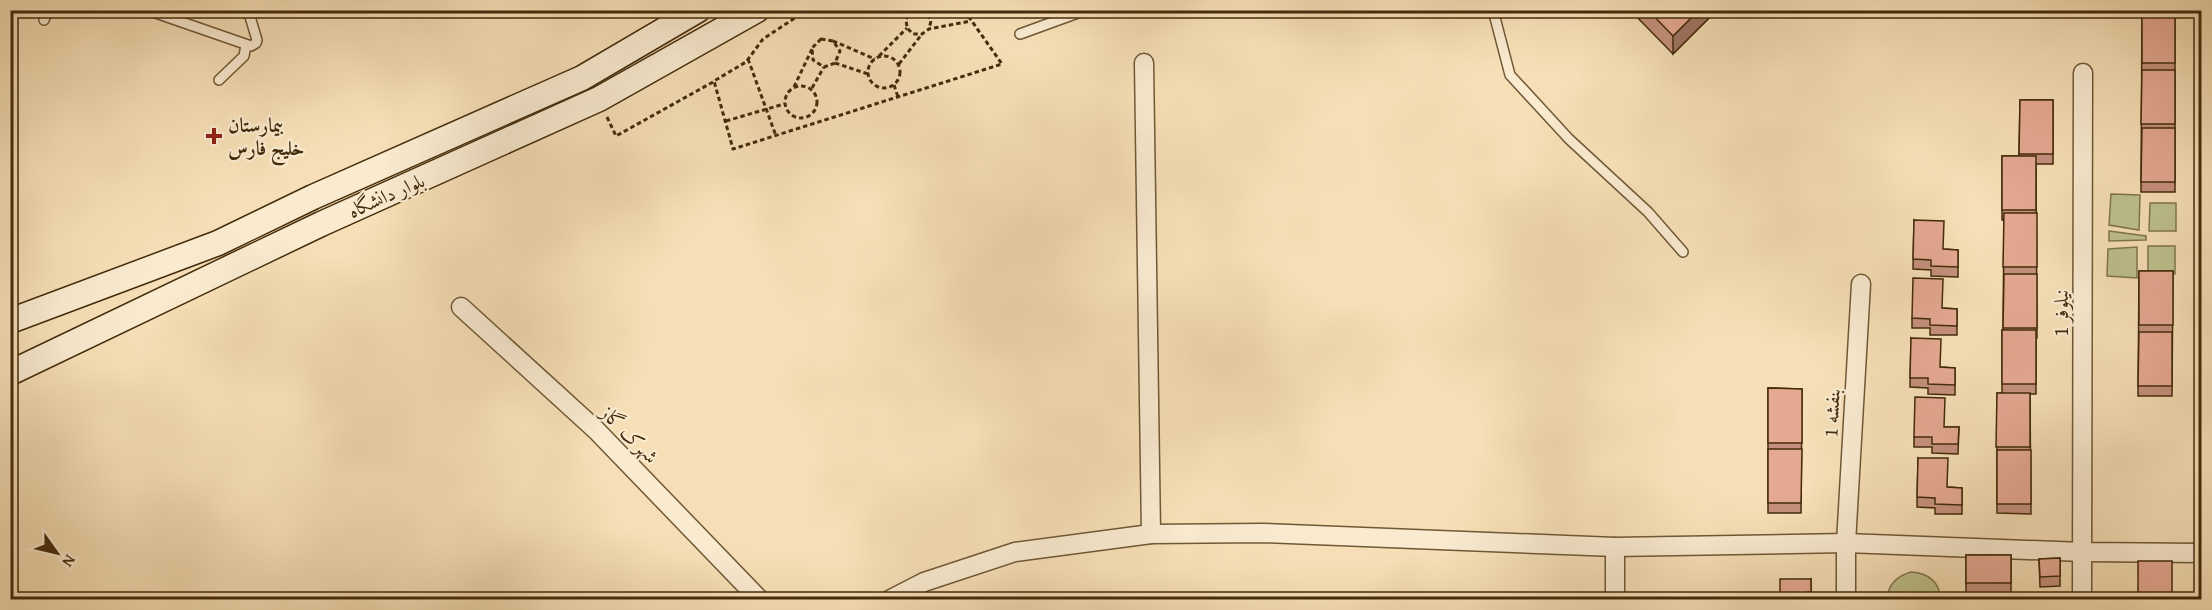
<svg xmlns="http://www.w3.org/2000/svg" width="2212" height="610" viewBox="0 0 2212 610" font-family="'Gentium Book Plus',Amiri,serif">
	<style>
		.green { fill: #bec18d; stroke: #80764c; stroke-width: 1.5 }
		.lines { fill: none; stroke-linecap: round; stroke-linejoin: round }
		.service-casing { stroke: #705835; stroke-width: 12 }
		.minor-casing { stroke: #705835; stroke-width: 21 }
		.secondary-casing { stroke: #432b0a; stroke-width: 27 }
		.path { stroke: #432b0a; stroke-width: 3; stroke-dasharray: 4.5 3; stroke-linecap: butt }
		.service { stroke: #f9ead0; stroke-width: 9 }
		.minor { stroke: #f9ead0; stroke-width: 18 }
		.secondary { stroke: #f9ead0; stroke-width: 24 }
		.wall { fill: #c5917e; stroke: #432b0a; stroke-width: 1.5 }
		.shaded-wall { fill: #a07666; stroke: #432b0a; stroke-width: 1.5 }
		.building { fill: #e5a992; stroke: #432b0a; stroke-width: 1.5 }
		.poi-dot { fill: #8f2418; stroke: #f9ead0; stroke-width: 2 }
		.labels { text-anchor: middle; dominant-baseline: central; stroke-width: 4.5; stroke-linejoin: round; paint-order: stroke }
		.poi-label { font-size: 20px; font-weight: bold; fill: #432b0a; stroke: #f9ead0; text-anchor: start }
		.street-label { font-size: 20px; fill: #432b0a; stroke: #f9ead0 }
	</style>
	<rect width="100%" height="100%" fill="#f6dfb6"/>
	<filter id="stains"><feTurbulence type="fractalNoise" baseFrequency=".00333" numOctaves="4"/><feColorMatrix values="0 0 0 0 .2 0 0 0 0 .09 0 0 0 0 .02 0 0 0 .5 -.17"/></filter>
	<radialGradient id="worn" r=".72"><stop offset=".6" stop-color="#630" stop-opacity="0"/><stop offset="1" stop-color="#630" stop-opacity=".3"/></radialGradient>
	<!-- green -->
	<g class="green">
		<polygon points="2111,194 2140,195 2139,230 2109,225"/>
		<polygon points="2150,203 2176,203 2176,231 2149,231"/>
		<polygon points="2109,231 2146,236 2146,240 2109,241"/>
		<rect x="2148" y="246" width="27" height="28"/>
		<polygon points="2137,247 2137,278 2107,276 2108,249"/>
		<path d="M1911,572C1929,573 1939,582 1941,599H1887C1888,584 1897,576 1911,572Z"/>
	</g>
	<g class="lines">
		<defs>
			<g id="service">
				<polyline points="147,10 251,46 256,43 257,40 248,10"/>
				<polyline points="1493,10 1510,75 1569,139 1648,212 1683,252"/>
				<polyline points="44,20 48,10"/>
				<polyline points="1020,34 1086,10"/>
				<polyline points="219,80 244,56 246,45"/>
			</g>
			<g id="minor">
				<polyline points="1144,63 1151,534"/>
				<polyline points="461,307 596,430 760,600"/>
				<polyline points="889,600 924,582 1015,552 1151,534 1263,533 1615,547 1846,543 2083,552 2202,553"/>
				<polyline points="1615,600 1615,547"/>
				<polyline points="1846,600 1846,543 1861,284"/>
				<polyline points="2082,600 2083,73"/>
			</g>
			<g id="secondary">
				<polyline points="10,321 218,243 313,197 582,78 698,10"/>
				<polyline points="10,373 321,224 599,99 757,10"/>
			</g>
		</defs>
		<!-- service casing -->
		<use href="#service" class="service-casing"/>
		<!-- minor casing -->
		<use href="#minor" class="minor-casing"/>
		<!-- secondary casing -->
		<use href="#secondary" class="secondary-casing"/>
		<!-- path -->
		<g class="path">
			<polyline points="807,10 763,39 746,62 714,81 733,149 1002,64 964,10"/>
			<polyline points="914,10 911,12 906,19 907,28 913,34 922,34 929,29 971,21"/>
			<polyline points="922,10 927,13 931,21 929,29"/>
			<polygon points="821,39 833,41 840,51 835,63 824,67 813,60 812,48"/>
			<polyline points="833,41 875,59"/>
			<circle cx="884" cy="72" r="16"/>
			<polyline points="879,56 907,28"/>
			<polyline points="748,59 776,136"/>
			<polyline points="835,63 868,74"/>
			<polyline points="899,64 922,34"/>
			<polyline points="894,85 898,97"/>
			<circle cx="801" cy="102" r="16"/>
			<polyline points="794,87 812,49"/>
			<polyline points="812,88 824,67"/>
			<polyline points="607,117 616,136 713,82"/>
			<polyline points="726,121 784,104"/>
		</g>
		<!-- service -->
		<use href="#service" class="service"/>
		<!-- minor -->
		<use href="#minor" class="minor"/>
		<!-- secondary -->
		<use href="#secondary" class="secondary"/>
	</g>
	<!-- wall -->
	<g class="wall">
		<polygon points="1630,10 1717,10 1673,54"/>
		<polygon points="2142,10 2175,10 2175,192 2141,192"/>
		<polygon points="2020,100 2053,100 2053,164 2036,164 2037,338 2036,338 2036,394 2030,394 2031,514 1997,513 1997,393 2002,393 2002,330 2003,330 2004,220 2002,220 2002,156 2019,156"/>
		<polygon points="1914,220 1943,249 1958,250 1958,277 1931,276 1931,270 1913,269"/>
		<polygon points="2139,271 2173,271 2172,396 2138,396"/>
		<polygon points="1942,308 1957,309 1957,335 1930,335 1930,328 1912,328 1912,318"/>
		<polygon points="1911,338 1940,367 1955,368 1955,395 1928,394 1928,388 1910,387"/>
		<polygon points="1768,388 1802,389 1801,513 1768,513"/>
		<polygon points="1944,427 1959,427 1958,454 1932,453 1932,447 1914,447 1914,437"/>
		<polygon points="1918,458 1947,487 1962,488 1962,514 1935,514 1935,508 1917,507"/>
		<rect x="1966" y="555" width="45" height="42"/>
		<polygon points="2060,558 2060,586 2040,587 2039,559"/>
		<polygon points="1811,579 1811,600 1776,600 1780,595"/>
	</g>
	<!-- shaded-wall -->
	<polygon class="shaded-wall" points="1699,10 1717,10 1673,54 1673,36"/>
	<!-- building -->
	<g class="building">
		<polygon points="1648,10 1699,10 1673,36"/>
		<rect x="2142" y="10" width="33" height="53"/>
		<polygon points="2142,70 2175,70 2175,124 2141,124"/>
		<polygon points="2020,100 2053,100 2053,154 2019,154"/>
		<polygon points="2142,128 2175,128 2175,182 2141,182"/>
		<rect x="2002" y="156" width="34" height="54"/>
		<polygon points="2004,213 2037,213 2037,267 2003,267"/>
		<polygon points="1914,220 1944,221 1943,249 1958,250 1958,267 1931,266 1931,260 1913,259"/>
		<rect x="2139" y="271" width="34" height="54"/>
		<polygon points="2004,274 2037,274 2037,328 2003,328"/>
		<polygon points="1913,278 1943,279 1942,308 1957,309 1957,326 1930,325 1930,319 1912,318"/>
		<rect x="2002" y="330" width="34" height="54"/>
		<polygon points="2139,332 2172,332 2172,386 2138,386"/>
		<polygon points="1911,338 1941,339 1940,367 1955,368 1955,385 1928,384 1928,378 1910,378"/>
		<polygon points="1768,388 1802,389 1802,443 1768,443"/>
		<polygon points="1997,393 2030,393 2030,447 1996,447"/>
		<polygon points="1915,397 1945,398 1944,427 1959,427 1958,444 1932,444 1932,437 1914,437"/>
		<polygon points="1768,449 1802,449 1801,503 1768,503"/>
		<rect x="1997" y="450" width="34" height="54"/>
		<polygon points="1918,458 1948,458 1947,487 1962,488 1962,505 1935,504 1935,498 1917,497"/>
		<rect x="1966" y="555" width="45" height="28"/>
		<polygon points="2060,558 2060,576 2040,577 2039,559"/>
		<rect x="2138" y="561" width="34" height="39"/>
		<polygon points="1780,579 1811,579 1811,592 1807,592 1808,600 1776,600 1776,595 1780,595"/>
	</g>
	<!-- markers -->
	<path class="poi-dot" d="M211 127h6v6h6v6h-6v6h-6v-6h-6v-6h6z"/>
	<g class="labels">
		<!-- poi labels -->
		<g class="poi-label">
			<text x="228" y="124">بیمارستان<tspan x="228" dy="23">خلیج فارس</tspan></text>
		</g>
		<!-- street labels -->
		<g class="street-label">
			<text transform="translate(386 195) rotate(-24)">بلوار دانشگاه</text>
			<text transform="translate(2060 313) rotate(-90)">نیلوفر 1</text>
			<text transform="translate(1831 413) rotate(-87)">بنفشه 1</text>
			<text transform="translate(630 434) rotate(45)">شهرک گاز</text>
		</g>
	</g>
	<!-- margin -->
	<rect width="2212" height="610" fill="none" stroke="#f6dfb6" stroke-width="36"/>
	<rect x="12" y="12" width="2188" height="586" fill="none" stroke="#432b0a" stroke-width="3"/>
	<rect x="18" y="18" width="2176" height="574" fill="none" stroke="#432b0a" stroke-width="1.5"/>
	<!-- north arrow -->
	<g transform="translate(57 553) rotate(124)" stroke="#f9ead0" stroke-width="4.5" paint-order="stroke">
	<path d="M0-4.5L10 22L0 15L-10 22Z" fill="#432b0a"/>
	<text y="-9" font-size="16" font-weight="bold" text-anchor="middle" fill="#432b0a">N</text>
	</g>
	<rect width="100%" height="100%" filter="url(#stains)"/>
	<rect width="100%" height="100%" fill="url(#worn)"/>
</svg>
